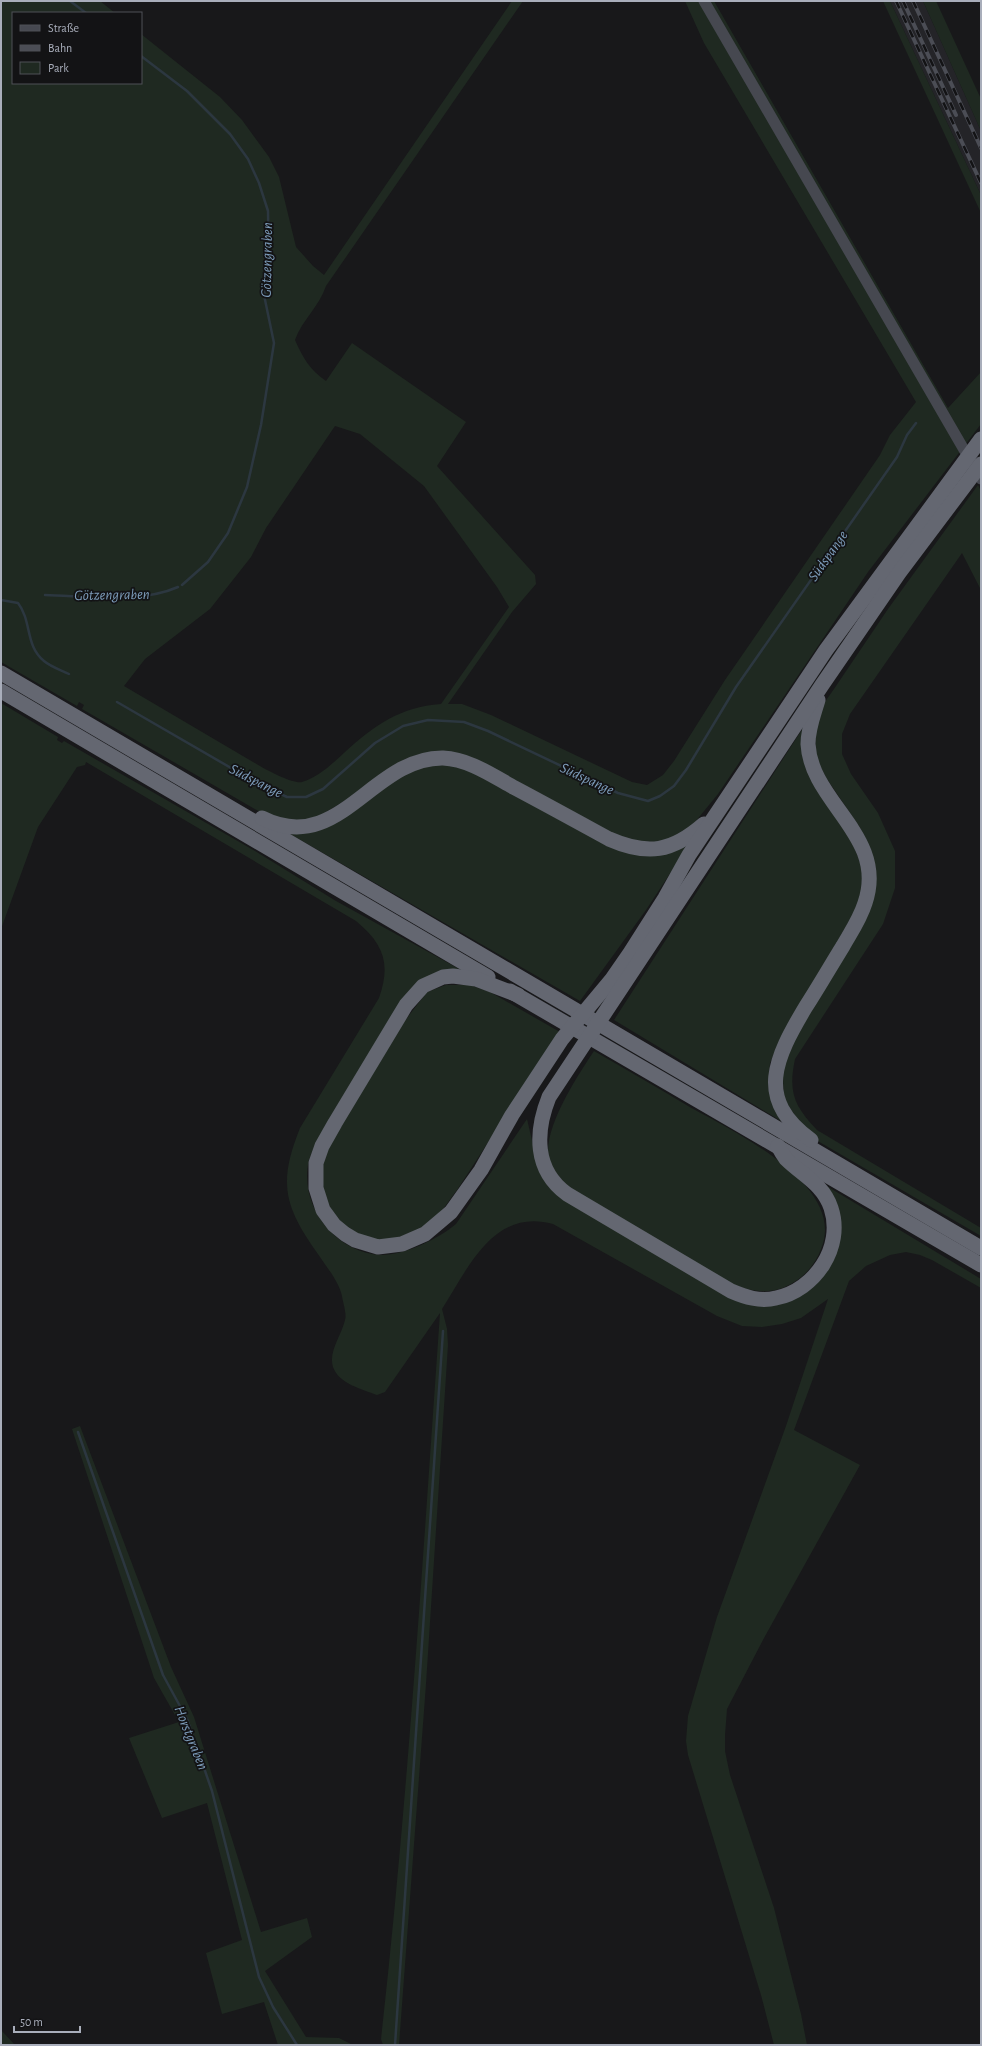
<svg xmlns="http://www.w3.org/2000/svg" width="982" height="2046" viewBox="0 0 982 2046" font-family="'Alegreya Sans',sans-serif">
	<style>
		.built { fill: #242428 }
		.green { fill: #1f2921; fill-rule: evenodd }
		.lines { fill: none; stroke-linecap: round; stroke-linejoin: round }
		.stream { stroke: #2c3740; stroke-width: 2.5 }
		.secondary { stroke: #464850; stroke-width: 11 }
		.highway { stroke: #646771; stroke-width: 15 }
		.rail-casing { stroke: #4b4d55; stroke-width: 4 }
		.rail { stroke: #131315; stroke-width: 2.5; stroke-dasharray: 8; stroke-linecap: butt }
		.labels { text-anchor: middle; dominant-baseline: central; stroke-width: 3.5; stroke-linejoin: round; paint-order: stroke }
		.water-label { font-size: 15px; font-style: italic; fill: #7d9cba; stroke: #131315 }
	</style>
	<rect width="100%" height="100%" fill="#18181a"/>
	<!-- built -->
	<polygon class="built" points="890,1 923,1 981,131 981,195"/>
	<!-- green -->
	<g class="green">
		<path d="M1,1H100L115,13H13V83H141V34L220,97L242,120L269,157L279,177L296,247L313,266L324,275L512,1H523L326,286C319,307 302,320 295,340C303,358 310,370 326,381L352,343L466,422L437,466L535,575L536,584L512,612L448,704H462L491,715L632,782L647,785L663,775L674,761L725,680L880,455L890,435L916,402L704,43L685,1H714L948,408L981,372V424L868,572L718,794L691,827L673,839L651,845L630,842L580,817L476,760L420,754L405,759L381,775L359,792L313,820L292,821L267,816L82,709L84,705L79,702L77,706L1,662ZM335,426L360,434L424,486L497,587L509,607L441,704C400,707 375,725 345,752C333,763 319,777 302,782C294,784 273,773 265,769L124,686L145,659L210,609L251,557L266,528Z"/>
		<polygon points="883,1 890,1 981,195 981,213"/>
		<polygon points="923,1 936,1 981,99 981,131"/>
		<path d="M978,485L981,491V590L962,553L850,714L842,734V754L851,774L878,813L895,851V888L883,924L795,1059C788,1092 794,1106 817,1130L981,1228V1236L816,1140L806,1132L784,1099L782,1060L845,953L872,856L859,826L827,779L816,759L815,727L822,706L834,689L888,609Z"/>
		<path d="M1,703L58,737L57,740L62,743L64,741L255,851L336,901L461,970L435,975L317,1140C314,1147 311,1154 309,1160C298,1205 335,1253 381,1255C405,1255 438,1239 456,1224L527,1119L538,1166L557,1192L769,1304L833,1255L825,1185L981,1279V1288L932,1260L920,1255L906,1252L890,1255L866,1266L849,1281L794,1430L860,1465L764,1638L727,1709L725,1735V1751L730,1775L774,1908L801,2014L807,2045H774L761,1995L688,1755L686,1741L688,1716L717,1617L786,1426L828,1299L801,1318L782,1324L762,1327L742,1326L717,1316L553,1224C493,1208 469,1267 442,1309L447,1329L448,1345L426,1684L399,2045H383L381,2039C408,1798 423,1555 440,1313L385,1392L377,1395C362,1389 339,1384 333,1367C328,1352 342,1334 345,1320C347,1314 343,1303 342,1296C339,1282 328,1269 320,1257C285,1208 277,1185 300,1128L379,998C391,964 384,944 356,921L86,762L85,765L77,767L38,827L1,929Z"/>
		<polygon points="805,725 804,739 847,829 864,872 859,904 780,1040 770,1063 769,1077 786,1124 614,1020"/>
		<polygon points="436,764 461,767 622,848 692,840 646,910 580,1001 285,831 330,824 401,774"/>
		<path d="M446,985H470L490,992L560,1032L457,1190C447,1203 436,1222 421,1230C378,1253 328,1236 323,1185C323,1178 320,1170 322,1163C323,1158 326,1152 328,1146L397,1031L427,992Z"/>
		<path d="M594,1051C625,1069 657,1087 688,1106C731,1130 848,1185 821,1249C817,1260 810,1270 800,1278C775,1297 754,1293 727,1282L571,1189C563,1181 554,1172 550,1162C539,1134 578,1075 594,1051Z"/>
		<polygon points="80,1426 171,1667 194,1717 261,1932 307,1918 312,1937 265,1971 306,2037 339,2038 353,2045 278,2045 264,2002 222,2014 206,1953 242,1940 207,1803 162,1818 129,1738 179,1722 154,1678 72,1429"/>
		<polygon points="1,2030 15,2045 1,2045"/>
	</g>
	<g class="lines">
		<!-- stream -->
		<g class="stream">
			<polyline points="70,1 86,13"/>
			<polyline points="141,56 187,91 230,134 248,159 259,183 268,211 269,274 264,295 274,343 261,425 247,487 228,533 208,562 182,585"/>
			<path d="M45,595C86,596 140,604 178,587"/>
			<path d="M1,600L18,603C32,621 25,646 44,661C51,667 61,670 69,674"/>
			<polyline points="117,702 257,783 287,797 306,797 323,789 375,743 403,726 428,720 464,722 488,731 618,793 648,801 660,796 674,786 686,770 736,687 897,457 907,435 916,423"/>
			<polyline points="78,1432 163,1675 187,1719 212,1791 259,1977 273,2007 297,2045"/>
			<polyline points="395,2045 443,1331"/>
		</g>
		<!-- secondary -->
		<polyline class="secondary" points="704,1 981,479"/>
		<!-- highway -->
		<g class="highway">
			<polyline points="1,673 981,1248"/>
			<polyline points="1,691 488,977"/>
			<path d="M262,818C339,857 372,757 443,758C469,759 493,776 515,788C547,805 578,822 609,839C648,856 672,852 704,824"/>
			<polyline points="510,991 981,1265"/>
			<polyline points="518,995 476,979 453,976 443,977 423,986 406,1005 335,1123 322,1146 316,1163 316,1188 323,1210 334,1225 345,1234 355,1240 378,1247 402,1244 425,1234 451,1212 481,1170 512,1115 562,1039 612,979 630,953 665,898 689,855 826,650 981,439"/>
			<path d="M811,1140C754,1099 776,1057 805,1008C818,988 830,967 843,946C851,932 860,919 865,903C888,836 811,803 808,744C808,728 814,714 818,700"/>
			<path d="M778,1146C780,1150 783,1155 786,1159C802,1175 823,1184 831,1208C844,1247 815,1290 776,1298C760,1302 745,1297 731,1291L567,1194C534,1170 535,1132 549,1097L822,685L899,573L981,464"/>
		</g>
		<defs>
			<g id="rail">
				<polyline points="896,1 981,183"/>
				<polyline points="903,1 956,115"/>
				<polyline points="913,1 981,148"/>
			</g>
		</defs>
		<!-- rail casing -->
		<use href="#rail" class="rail-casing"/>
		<!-- rail -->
		<use href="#rail" class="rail"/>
	</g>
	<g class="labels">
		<!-- water labels -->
		<g class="water-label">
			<text transform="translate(267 260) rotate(-89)">Götzengraben</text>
			<text transform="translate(828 556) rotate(-55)">Südspange</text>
			<text transform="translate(112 595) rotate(-1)">Götzengraben</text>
			<text transform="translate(587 779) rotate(25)">Südspange</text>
			<text transform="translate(256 781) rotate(27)">Südspange</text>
			<text transform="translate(191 1738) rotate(68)">Horstgraben</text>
		</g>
	</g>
	<!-- border -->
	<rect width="982" height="2046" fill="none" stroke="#a9aebb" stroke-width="4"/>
	<!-- legend -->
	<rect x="12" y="12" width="130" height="72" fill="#131315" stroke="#4f5157"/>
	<rect x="20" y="25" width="20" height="6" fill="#464850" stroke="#4f5157"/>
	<text x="48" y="32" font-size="12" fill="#a9aebb">Straße</text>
	<rect x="20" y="45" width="20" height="6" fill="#4b4d55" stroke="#4f5157"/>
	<text x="48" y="52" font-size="12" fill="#a9aebb">Bahn</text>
	<rect x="20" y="62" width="20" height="12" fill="#1f2921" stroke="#4f5157"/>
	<text x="48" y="72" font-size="12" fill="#a9aebb">Park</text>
	<!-- scale -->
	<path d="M14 2026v6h66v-6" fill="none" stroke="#a9aebb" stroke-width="2"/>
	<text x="20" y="2026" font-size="12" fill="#a9aebb" stroke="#131315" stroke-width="3" paint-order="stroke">50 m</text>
</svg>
